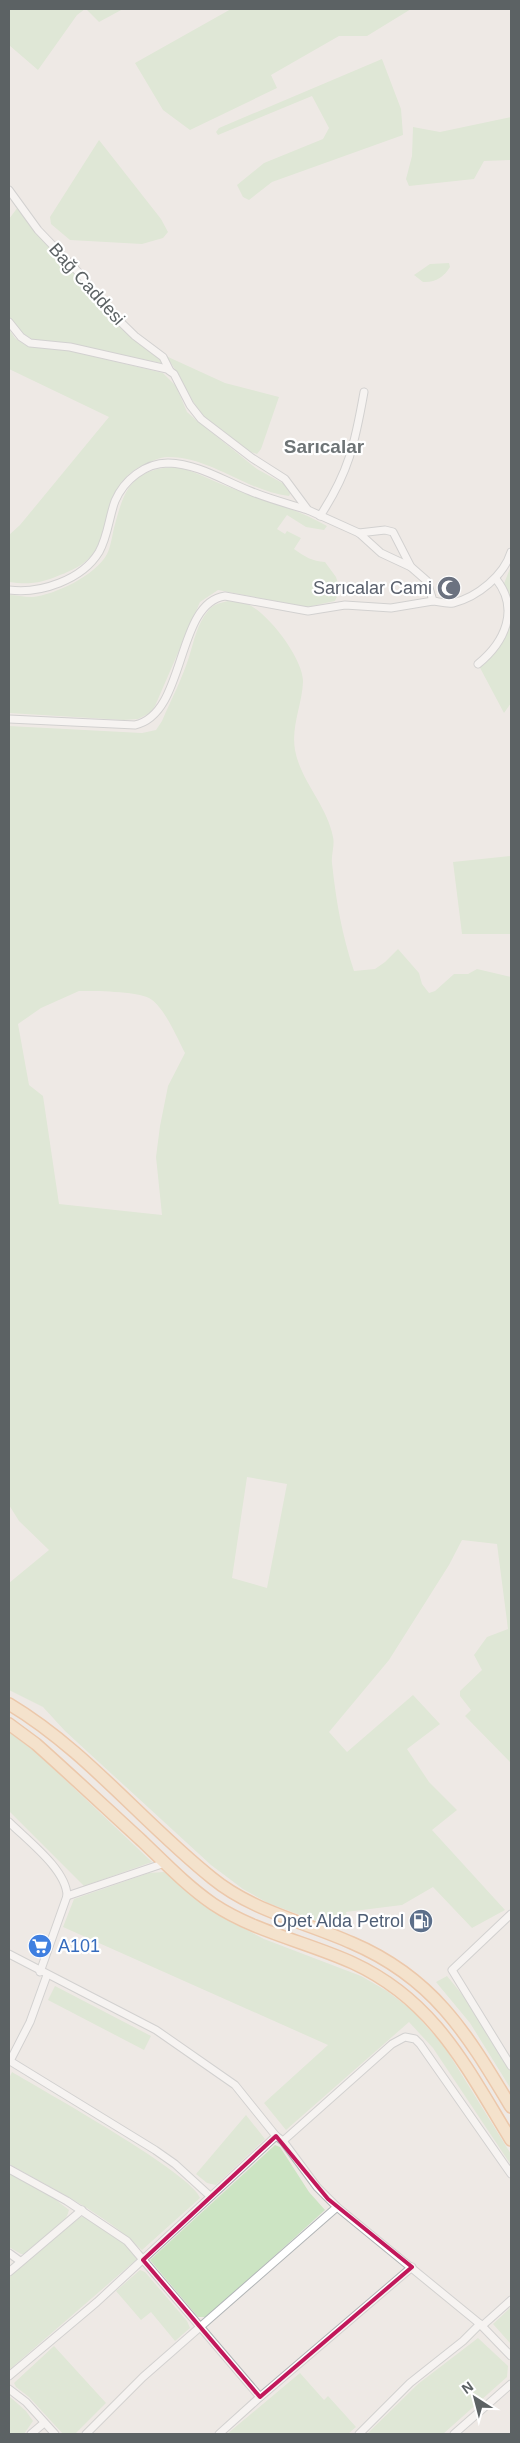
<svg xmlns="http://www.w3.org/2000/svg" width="520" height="2443" font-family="Arial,sans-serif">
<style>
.green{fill:#cce4c3;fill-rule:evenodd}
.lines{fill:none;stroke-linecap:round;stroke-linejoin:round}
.street-casing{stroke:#b0b4b6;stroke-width:9}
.primary-casing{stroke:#e89f63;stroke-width:14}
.street{stroke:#fff;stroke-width:7}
.primary{stroke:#fad9ae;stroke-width:11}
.marked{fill:none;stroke:#c2185b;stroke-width:4;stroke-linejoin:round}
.labels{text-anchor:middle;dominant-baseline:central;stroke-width:4.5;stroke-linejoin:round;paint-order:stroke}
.street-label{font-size:18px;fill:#5c6264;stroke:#fff}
.worship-label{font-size:18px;fill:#5b616d;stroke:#fff;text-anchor:end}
.service-label{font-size:18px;fill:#4e5e75;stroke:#fff;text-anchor:end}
.shop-label{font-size:18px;fill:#366cbe;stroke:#fff;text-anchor:start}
.neighbourhood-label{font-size:19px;font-weight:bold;fill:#6e7476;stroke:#fff}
</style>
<rect width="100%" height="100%" fill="#eee9e5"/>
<g class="green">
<polygon points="9,9 85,9 77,15 38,70 9,45"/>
<polygon points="86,9 123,9 99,22"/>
<polygon points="231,9 411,9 367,36 339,36 271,75 277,88 190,130 163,110 135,63"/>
<polygon points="382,59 401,109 403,135 272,182 249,200 243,197 237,185 264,163 323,139 329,128 312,96 218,135 216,132 219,128"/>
<polygon points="511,117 511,160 484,161 474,179 409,186 406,179 412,156 413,127 440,132"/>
<polygon points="99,140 161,219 168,232 163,238 142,244 70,240 51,224 50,217"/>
<polygon points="18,207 75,269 107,318 161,358 161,363 71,344 35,341 21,332 9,318 9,219"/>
<path d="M449 263 450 267C444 277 435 283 423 282L414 275 430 264Z"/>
<path d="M9 329 15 338 25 345 71 351 163 373 176 386 187 412 195 419 257 469 286 485 291 492 289 496C246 491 210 456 167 457 160 457 152 461 146 464 102 481 116 529 92 555 84 565 71 571 60 575 42 583 29 585 9 582V535L20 525 109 417 9 369Z"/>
<path d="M166 356 225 383 279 397 261 449 257 454 251 452C235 440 213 429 201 413 187 395 180 374 166 356Z"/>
<path d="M175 467C193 470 208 479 226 486 260 499 296 508 327 526L324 530 306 527 287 515 277 529 285 534 287 531 301 538 294 549C305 557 312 561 325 562L336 577 340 590 335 601 307 607 218 590 200 602 155 706 150 713 138 719 124 720 9 713V595C16 595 24 597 32 597 55 595 96 575 107 554 111 546 112 536 114 528 124 490 131 469 175 467Z"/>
<polygon points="511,566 511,703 504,713 478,664 485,658 506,625 503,586"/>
<path d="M228 601C234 602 242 602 247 604 268 612 304 660 303 682 302 705 291 726 295 750 301 782 327 805 333 837 335 845 331 855 332 863 336 901 342 935 354 971L375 969 385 962 398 949 419 973 422 984 429 993 435 991 454 974H468L477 969 511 977V1763L465 1716 471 1710 460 1696V1691L482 1670 474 1655 487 1637 508 1629 497 1544 462 1540 449 1565 389 1660 329 1732 347 1752 413 1695 440 1724 407 1749 429 1782 457 1810 432 1830 505 1910 472 1928 433 1887 402 1905 346 1912 348 1920 327 1925 268 1903 243 1889 211 1865 65 1731 43 1707 9 1690V1583L49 1550 19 1521 9 1505V726L142 733 156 730 162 721C171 700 182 679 189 657 194 641 197 624 208 611 213 604 220 603 228 601ZM79 991C95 991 135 991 149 998 164 1006 177 1038 185 1053L168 1086 160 1126 156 1157 162 1215 59 1204 43 1096 29 1085 18 1024 41 1008ZM247 1477 287 1484 267 1588 232 1578Z"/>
<polygon points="511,856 511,934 462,934 453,862"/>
<polygon points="9,1732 38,1754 152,1862 84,1886 9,1811"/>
<polygon points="164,1872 220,1916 264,1939 361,1976 387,1991 413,2011 444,2046 511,2154 511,2165 433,2048 409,2022 286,2130 264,2103 328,2045 63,1927 74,1899 149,1873"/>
<polygon points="447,1976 479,2015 511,2067 511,2089 470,2023 436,1982"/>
<polygon points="55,1986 151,2036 144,2050 48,2000"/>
<path d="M12 2072C42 2090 193 2174 200 2198L142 2250C104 2213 55 2190 9 2164V2078Z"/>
<polygon points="246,2115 265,2139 216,2185 207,2183 196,2174"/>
<polygon points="275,2145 280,2147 309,2192 325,2210 207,2317 198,2317 150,2260"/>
<path d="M9 2173 47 2193 69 2210C65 2227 40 2245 25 2254H21L9 2247Z"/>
<path d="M87 2216C105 2229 124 2240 137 2259L9 2370V2278L27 2259 81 2217Z"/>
<polygon points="140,2270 145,2272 187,2321 190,2328 175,2341 151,2312 141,2320 116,2291"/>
<polygon points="511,2307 511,2344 493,2324"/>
<polygon points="478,2338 508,2366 507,2377 443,2434 367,2434 418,2384"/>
<polygon points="54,2346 106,2403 75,2434 63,2434 29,2397 16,2387 14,2383"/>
<polygon points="300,2373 324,2400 328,2396 356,2427 348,2434 227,2434"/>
<polygon points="9,2396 26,2411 33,2421 24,2434 9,2434"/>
</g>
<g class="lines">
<g class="street-casing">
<g id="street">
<polyline points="9,190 38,230 84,278 97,299 135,336 163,357 170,371"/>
<polyline points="9,322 21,337 30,343 70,347 167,369 174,374 190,405 201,419 252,458 285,479 308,510 359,533 381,553 411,567"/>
<path d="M320 516C349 472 355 443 364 392"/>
<path d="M359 533 385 530 393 532 411 567 427 581 433 601C440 602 447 604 453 603 478 597 504 575 511 552"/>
<path d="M9 590C40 594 82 580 99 552 108 536 109 517 115 501 124 480 145 463 168 463 199 464 222 480 250 491 269 499 289 504 308 510"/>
<path d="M478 664C505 642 520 609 496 579"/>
<path d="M9 719 135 725C187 714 175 603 225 596L308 611 345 605 391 608 433 601"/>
<path d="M9 1822C27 1840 67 1870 67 1896L40 1972"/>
<polyline points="67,1896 165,1863"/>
<polyline points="511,1914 452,1970 511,2066"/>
<polyline points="9,1954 156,2030 235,2085 276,2136 283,2141 317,2187 337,2207"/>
<polyline points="47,1975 30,2022 10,2061 155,2150 175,2164 210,2196"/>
<polyline points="283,2141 392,2044 405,2037 415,2039 420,2044 511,2174"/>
<polyline points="9,2169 67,2201 127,2241 260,2397 412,2267"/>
<polyline points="9,2253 20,2261"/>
<polyline points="9,2272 82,2210"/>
<polyline points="482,2326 511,2300"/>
<polyline points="9,2376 97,2302 276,2136"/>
<polyline points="9,2389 26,2402 55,2434"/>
<polyline points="31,2434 44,2423"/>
<polyline points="86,2434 143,2377 337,2207 480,2324 511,2356"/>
<polyline points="219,2434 260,2397"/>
<polyline points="359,2434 410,2383 463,2341 480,2324"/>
<polyline points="454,2434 511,2384"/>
</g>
</g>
<g class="primary-casing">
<g id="primary">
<path d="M9 1704C86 1750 142 1822 212 1878 252 1911 305 1922 352 1943 434 1978 467 2034 511 2107"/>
<path d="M9 1724 36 1744C72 1776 107 1809 142 1841 165 1863 187 1886 213 1904 255 1932 307 1942 353 1963 435 2001 466 2067 511 2140"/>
</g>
</g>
<use href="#street" class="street"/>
<use href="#primary" class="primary"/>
</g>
<path d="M0 0H520V2443H0ZM276 2136 328 2199 412 2267 260 2397 143 2260Z" fill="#eee9e5" fill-opacity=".55" fill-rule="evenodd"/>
<path class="marked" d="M276 2136 328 2199 412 2267 260 2397 143 2260Z"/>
<defs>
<g id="mosque-disc" transform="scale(1.25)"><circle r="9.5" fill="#6b7280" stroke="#fff"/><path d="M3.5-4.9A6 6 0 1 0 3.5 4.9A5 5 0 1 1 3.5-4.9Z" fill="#fff"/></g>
<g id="fuel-disc" transform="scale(1.25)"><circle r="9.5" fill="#5c6f8a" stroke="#fff"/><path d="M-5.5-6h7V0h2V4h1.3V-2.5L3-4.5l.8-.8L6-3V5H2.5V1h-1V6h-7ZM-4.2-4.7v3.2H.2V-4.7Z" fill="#fff"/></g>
<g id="supermarket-disc" transform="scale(1.25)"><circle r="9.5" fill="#3f7fe0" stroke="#fff"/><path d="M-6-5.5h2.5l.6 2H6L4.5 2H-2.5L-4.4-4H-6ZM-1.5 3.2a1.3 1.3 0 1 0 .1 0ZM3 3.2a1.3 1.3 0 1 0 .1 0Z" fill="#fff"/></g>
</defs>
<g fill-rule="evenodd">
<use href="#mosque-disc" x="449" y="588"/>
<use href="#fuel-disc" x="421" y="1921"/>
<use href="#supermarket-disc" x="40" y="1946"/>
</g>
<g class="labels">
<g class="street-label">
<text transform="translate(87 284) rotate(48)">Bağ Caddesi</text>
</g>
<g class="worship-label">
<text x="432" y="588">Sarıcalar Cami</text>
</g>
<g class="service-label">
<text x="404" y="1921">Opet Alda Petrol</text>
</g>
<g class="shop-label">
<text x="58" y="1946">A101</text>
</g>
<g class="neighbourhood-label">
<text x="324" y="446">Sarıcalar</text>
</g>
</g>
<rect width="520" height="2443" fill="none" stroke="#5c6264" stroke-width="20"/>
<g transform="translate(475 2398) rotate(324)" stroke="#ffffff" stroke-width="4" paint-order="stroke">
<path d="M0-4L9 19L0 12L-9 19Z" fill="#5c6264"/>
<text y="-8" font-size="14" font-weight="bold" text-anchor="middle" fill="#5c6264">N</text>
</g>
</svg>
